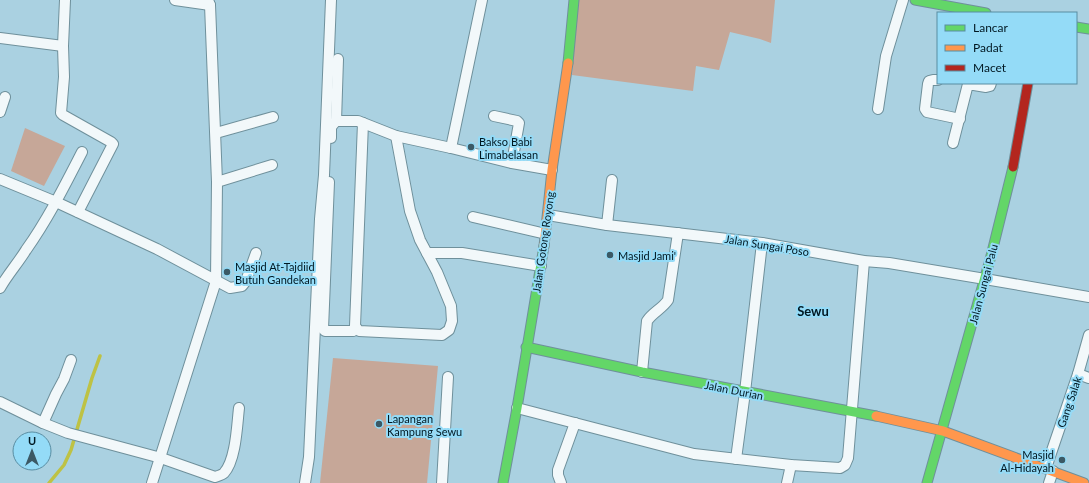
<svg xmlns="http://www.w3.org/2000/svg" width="1089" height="483" font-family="Lato,sans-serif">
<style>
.park{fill:#c6a798}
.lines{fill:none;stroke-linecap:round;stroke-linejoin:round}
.stream{stroke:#bec244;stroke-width:3.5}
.street-casing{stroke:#6f909b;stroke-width:12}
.fast-casing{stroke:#6f909b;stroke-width:11}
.slow-casing{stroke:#6f909b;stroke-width:11}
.jam-casing{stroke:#6f909b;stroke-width:11}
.street{stroke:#f2f8fa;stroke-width:10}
.fast{stroke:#63d668;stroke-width:9}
.slow{stroke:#ff974d;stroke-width:9}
.jam{stroke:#b3261e;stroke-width:9}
.poi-dot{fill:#3b5965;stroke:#94dbf7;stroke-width:1.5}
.labels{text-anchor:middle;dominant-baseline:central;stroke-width:4;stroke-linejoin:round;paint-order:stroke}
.poi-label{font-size:11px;fill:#001822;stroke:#94dbf7;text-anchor:start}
.street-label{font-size:11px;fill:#001822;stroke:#94dbf7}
.quarter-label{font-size:13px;font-weight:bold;fill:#001822;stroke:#94dbf7}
</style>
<rect width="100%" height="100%" fill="#aad1e1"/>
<g class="park">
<polygon points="578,0 775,0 771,43 760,39 730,32 719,70 696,66 693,91 572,75"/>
<polygon points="25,128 65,146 44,186 11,171"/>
<polygon points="333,358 438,366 427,483 320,483"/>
</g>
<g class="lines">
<polyline class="stream" points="49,483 64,465 71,450 92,378 100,356"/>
<g class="street-casing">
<g id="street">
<polyline points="65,0 63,46 64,77 61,113 63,115 111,142 113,144 78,212"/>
<polyline points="175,0 210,5"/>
<polyline points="0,38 63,46"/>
<polyline points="938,80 933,80 929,81 928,84 925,109 927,112 960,119"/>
<polyline points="878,109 886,56 903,0"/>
<polyline points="0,112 5,97"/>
<polyline points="494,116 517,121 519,123 512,163"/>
<polyline points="336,121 358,121 396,136 451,148 512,163 552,170"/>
<polyline points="363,123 355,326 359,331 442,335 449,330 452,321 451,306 437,272 420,240 410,211 396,136"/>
<polyline points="216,133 273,117"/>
<polyline points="331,138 331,127 336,121 338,59"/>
<polyline points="953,143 968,84 986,87 990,86 991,83"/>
<polyline points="451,148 482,0"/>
<polyline points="0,179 56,202 157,249 230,288 242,286 246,281 256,253"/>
<polyline points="217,182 272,165"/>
<polyline points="329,182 323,329 325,331 353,331 356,329"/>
<polyline points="548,215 607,225 762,243 864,261 889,263 985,279 1089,297"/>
<polyline points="473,217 546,234"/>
<polyline points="607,225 612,180"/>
<polyline points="427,253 462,253 541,266"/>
<path d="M0 288C8 274 18 263 26 250 48 219 65 185 82 152"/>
<path d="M642 372 647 321C653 312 662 309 668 300L678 233"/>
<polyline points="1078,374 1089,378"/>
<path d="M0 402 43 423 68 433 161 458 215 477C218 476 222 475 224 473 236 460 237 425 239 408"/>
<polyline points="517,408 694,454 791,465 840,468 845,465 848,458 864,261"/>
<polyline points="43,423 56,394 64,379 71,360"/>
<polyline points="736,459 745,392 762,243"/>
<polyline points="1046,468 1078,374 1089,335"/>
<polyline points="152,483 216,281 217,182 210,5 208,0"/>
<polyline points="305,483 309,457 320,219 324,175 331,0"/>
<polyline points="442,483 448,377"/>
<polyline points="561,483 558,475 558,470 575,423"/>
<polyline points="787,483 791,465"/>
<polyline points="1049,483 1053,471"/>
</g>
</g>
<g class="fast-casing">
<g id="fast">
<polyline points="915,0 986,13"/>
<polyline points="1076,27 1089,29"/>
<polyline points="568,63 574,0"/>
<polyline points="526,347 642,372 876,416"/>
<polyline points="503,483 517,408 544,246"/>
<polyline points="927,483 991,256 1013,167"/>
</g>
</g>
<g class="slow-casing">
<g id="slow">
<polyline points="544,246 552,170 568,63"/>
<polyline points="876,416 943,431 1084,483"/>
</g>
</g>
<g class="jam-casing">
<polyline id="jam" points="1013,167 1028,83"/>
</g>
<use href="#street" class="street"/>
<use href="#fast" class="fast"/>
<use href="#slow" class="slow"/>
<use href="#jam" class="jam"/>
</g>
<g class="poi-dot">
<circle cx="471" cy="147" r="4"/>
<circle cx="610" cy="255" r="4"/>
<circle cx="227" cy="272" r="4"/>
<circle cx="379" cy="424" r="4"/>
<circle cx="1062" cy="460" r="4"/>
</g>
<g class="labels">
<g class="poi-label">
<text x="479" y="141">Bakso Babi<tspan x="479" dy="13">Limabelasan</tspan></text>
<text x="618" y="255">Masjid Jami'</text>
<text x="235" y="266">Masjid At-Tajdiid<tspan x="235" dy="13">Butuh Gandekan</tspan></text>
<text x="387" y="418">Lapangan<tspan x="387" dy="13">Kampung Sewu</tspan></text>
<text x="1054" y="454" text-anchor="end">Masjid<tspan x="1054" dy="13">Al-Hidayah</tspan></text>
</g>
<g class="street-label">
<text transform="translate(543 242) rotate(-82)">Jalan Gotong Royong</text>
<text transform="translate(767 245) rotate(9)">Jalan Sungai Poso</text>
<text transform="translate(983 284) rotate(-75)">Jalan Sungai Palu</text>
<text transform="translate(734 390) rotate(11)">Jalan Durian</text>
<text transform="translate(1069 402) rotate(-71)">Gang Salak</text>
</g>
<g class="quarter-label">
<text x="813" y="311">Sewu</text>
</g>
</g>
<rect x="937" y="12" width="140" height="72" fill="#94dbf7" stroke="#598da2"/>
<rect x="945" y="25" width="20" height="6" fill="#63d668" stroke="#598da2"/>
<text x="973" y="32" font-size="12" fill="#001822">Lancar</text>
<rect x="945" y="45" width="20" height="6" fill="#ff974d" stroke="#598da2"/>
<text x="973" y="52" font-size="12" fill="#001822">Padat</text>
<rect x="945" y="65" width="20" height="6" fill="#b3261e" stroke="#598da2"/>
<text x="973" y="72" font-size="12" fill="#001822">Macet</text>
<g transform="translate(32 451)"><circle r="19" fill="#94dbf7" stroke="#598da2"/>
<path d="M0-3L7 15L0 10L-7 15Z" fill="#3b5965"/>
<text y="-6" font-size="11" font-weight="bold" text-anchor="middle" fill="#001822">U</text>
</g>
</svg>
